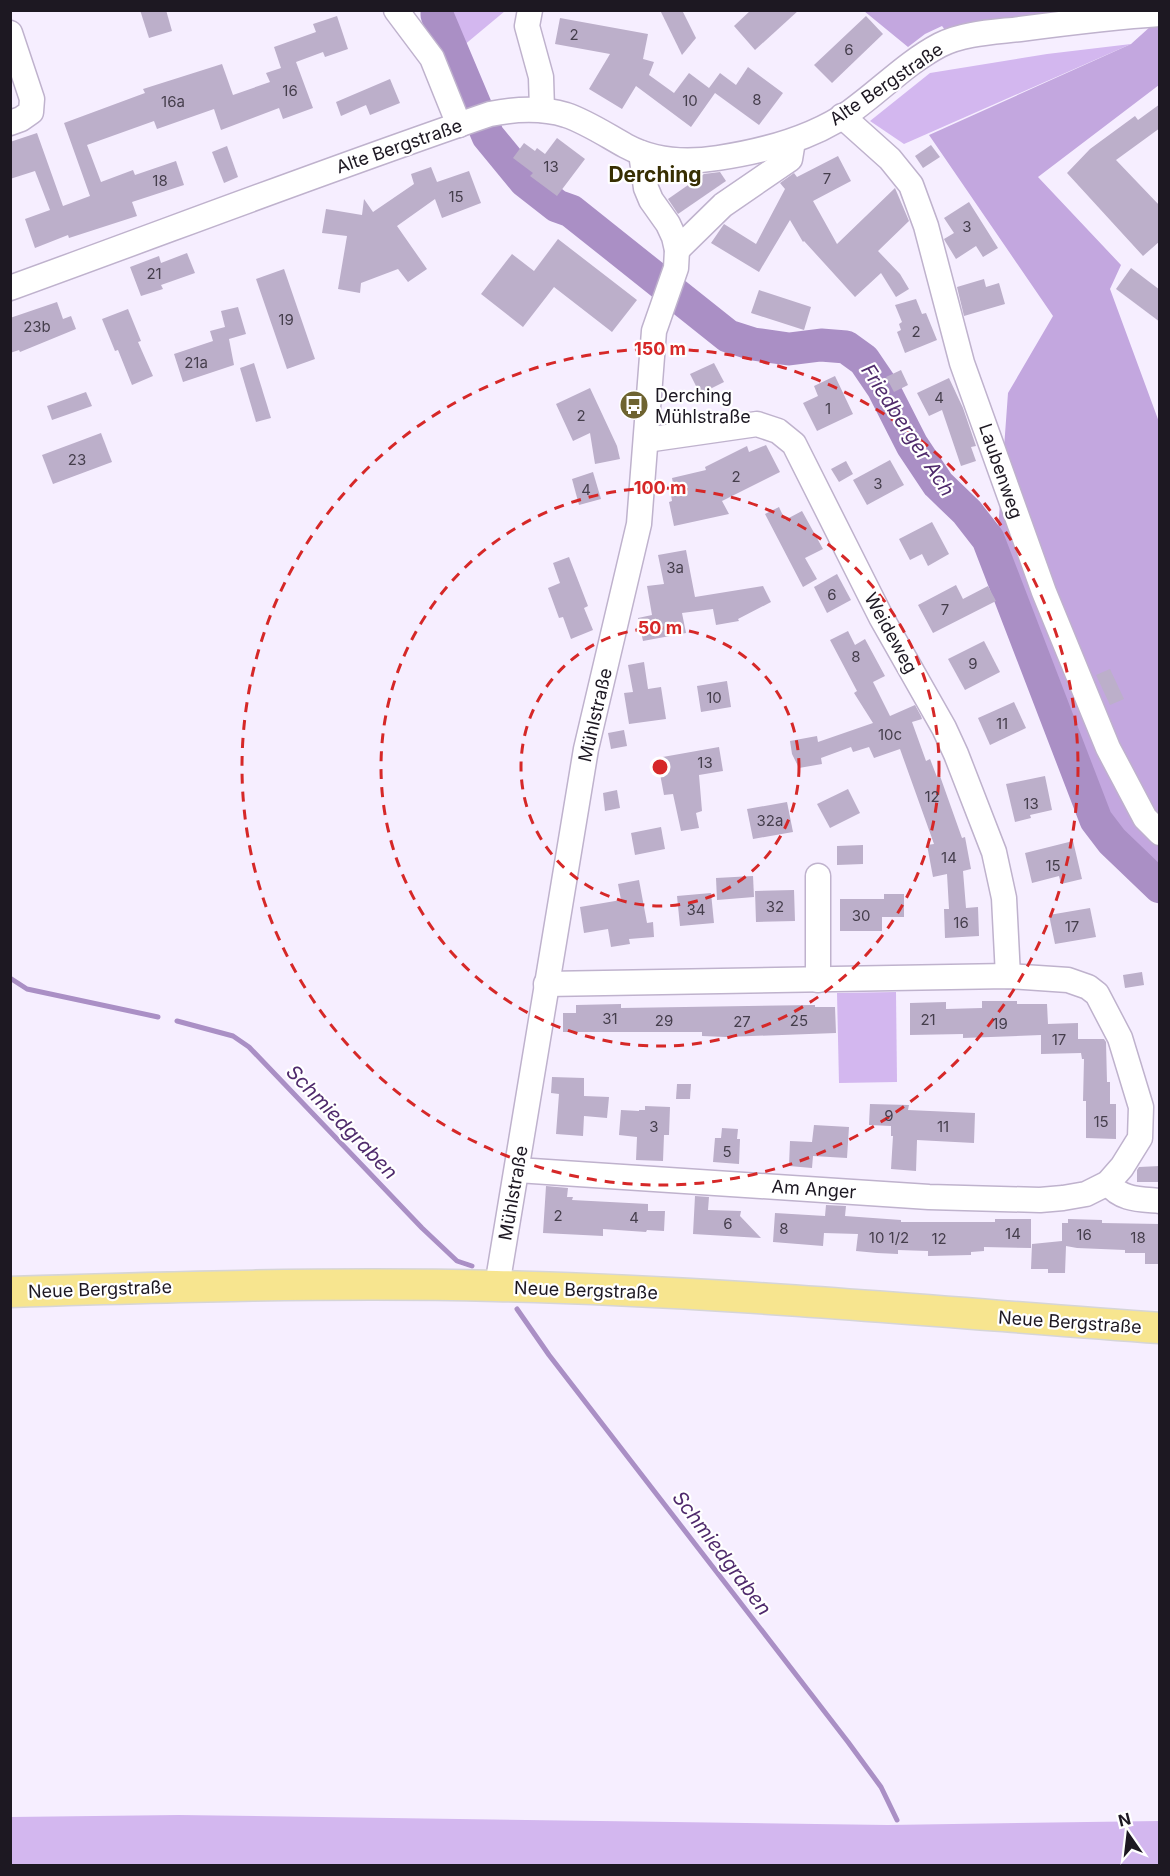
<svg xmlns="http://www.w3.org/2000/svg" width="1170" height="1876" font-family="Inter,sans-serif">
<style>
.green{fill:#d3b7ef}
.forest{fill:#c3a7df}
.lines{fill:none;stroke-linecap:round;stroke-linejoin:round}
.stream{stroke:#aa8fc5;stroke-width:5}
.river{stroke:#aa8fc5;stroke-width:33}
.building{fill:#bcafca}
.minor-casing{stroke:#bfb2cd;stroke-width:27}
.major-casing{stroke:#d6d5d7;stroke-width:33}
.minor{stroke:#fff;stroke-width:24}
.major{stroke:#f7e58f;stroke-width:30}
.ring{fill:none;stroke:#d62828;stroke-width:3;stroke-dasharray:10 8}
.labels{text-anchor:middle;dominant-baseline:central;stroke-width:4.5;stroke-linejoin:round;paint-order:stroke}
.number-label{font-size:15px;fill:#453e4c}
.street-label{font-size:18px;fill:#1d1822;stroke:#fff}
.poi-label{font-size:18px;fill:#1d1822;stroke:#fff;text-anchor:start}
.water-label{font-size:20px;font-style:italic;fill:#4f2a6c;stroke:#fff}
.quarter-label{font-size:21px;font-weight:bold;fill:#372e02;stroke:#fff}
.centre{fill:#d62828;stroke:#fff;stroke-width:3}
.ring-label{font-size:18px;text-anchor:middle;font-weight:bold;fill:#d62828;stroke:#fff;stroke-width:4.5;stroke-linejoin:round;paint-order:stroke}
</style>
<rect width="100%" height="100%" fill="#f6eeff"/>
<g class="green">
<polygon points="429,11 505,11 445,61"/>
<polygon points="1131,44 904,144 870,121 930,73 1047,54"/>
<polygon points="896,992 897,1082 839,1083 837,993"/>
<polygon points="179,1815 888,1825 1159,1821 1159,1865 11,1865 11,1817"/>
</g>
<g class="forest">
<polygon points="864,11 1064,11 967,23 945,30 942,26 925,34 908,47"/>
<polygon points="1151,26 1159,27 1159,85 1038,177 1121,265 1110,289 1159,422 1159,876 1103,814 1081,767 996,558 1008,393 1053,316 929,135 1131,44"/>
</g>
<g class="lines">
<g class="stream">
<polyline points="10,978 27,989 158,1017"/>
<polyline points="177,1021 233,1036 249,1047 422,1228 457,1261 472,1266"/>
<polyline points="517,1309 549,1355 848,1742 881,1787 897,1820"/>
</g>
<polyline class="river" points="437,10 437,15 488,136 525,181 557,206 571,211 728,336 753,344 789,349 821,345 846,347 864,360 883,388 912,445 938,484 967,512 988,539 1096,820 1112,841 1160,887"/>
</g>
<g class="building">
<polygon points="140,10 166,10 172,31 149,38"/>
<polygon points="660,10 682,10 696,38 682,55"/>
<polygon points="751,10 799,10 755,50 734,26"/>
<polygon points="337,16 348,49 325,57 323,52 296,62 313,108 283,119 279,108 221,130 214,109 157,129 154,121 87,145 101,182 133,170 135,175 176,161 184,185 132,202 137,216 69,238 68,235 35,248 25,219 50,210 35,171 10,179 10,142 37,133 63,206 90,196 64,123 145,93 143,89 222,64 233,95 270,82 266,73 281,68 274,47 316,32 313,24"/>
<polygon points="866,16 883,34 832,83 814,65"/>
<polygon points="560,18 648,34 643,59 654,62 649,75 674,93 689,73 709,88 720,73 736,85 748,67 783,93 759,125 715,93 691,127 636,86 622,109 589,89 610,54 555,44"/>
<polygon points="390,79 400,103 370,115 366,105 341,116 336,102"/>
<polygon points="1160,104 1160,128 1116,160 1160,206 1160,241 1143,256 1067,173 1090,149 1135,116 1138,120"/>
<polygon points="557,138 585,159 557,196 530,176 533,173 513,158 524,143 535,151 537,148 545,154"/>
<polygon points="931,145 940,157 923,168 915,156"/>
<polygon points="227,146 238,177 224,183 212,152"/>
<polygon points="838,156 851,181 813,201 837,244 895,188 909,221 878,251 900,274 909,289 896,297 881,273 855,297 804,241 803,242 790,220 759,272 711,243 724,224 756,244 785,189 780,183 794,173 797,177"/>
<polygon points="431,167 437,182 469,171 481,203 442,218 435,199 397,226 427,269 408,282 398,269 361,283 360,293 338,289 347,236 322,233 326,209 362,215 364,199 373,212 414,184 411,174"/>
<polygon points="720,172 726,181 678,214 668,199 704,174"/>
<polygon points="969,202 998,248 983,257 976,246 956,259 945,241 944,239 954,233 944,218"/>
<polygon points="558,239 637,300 612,332 554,287 523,327 481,294 512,254 534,271"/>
<polygon points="187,253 195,273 161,285 163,289 141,296 130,267 159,256 161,263"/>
<polygon points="1131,268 1160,290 1160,322 1116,289"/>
<polygon points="284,269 315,359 287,369 256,279"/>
<polygon points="984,279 986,287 999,283 1005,304 964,316 957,287"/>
<polygon points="759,290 811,307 804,330 751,313"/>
<polygon points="916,299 922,314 926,313 937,340 905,353 897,332 901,330 899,324 902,322 895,305"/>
<polygon points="57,302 63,319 71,316 76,329 20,352 19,350 10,353 10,318"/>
<polygon points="238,307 246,334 229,339 234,365 183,382 174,354 213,341 210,331 225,327 221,311"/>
<polygon points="128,309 141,341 138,342 153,376 132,385 118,350 115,351 102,319"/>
<polygon points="254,363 271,418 256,422 240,368"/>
<polygon points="714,363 724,382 700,394 690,374"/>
<polygon points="901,370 908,385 894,392 886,377"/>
<polygon points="835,376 853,414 817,431 803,403 818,396 814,386"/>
<polygon points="949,378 963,408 976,446 971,447 976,461 961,466 942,410 929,416 917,393"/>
<polygon points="590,388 617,446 620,459 595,464 590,433 573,441 556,404"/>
<polygon points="86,392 92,406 52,420 47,406"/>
<polygon points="101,433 112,462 53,484 42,455"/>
<polygon points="766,445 780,472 722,501 729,514 674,526 669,502 672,501 671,495 675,494 672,478 706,470 705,467 747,446 749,452"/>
<polygon points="890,460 904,485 867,505 853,480"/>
<polygon points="846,461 853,474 839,482 831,469"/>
<polygon points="593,472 601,499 579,505 572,479"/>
<polygon points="779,507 785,520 802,511 823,549 805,558 817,579 803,587 765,514"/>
<polygon points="932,522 949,554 928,566 922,554 910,560 899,539"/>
<polygon points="686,550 695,597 763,586 771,602 738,619 739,621 716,625 713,609 682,613 686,633 643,641 638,618 652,615 647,586 664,584 658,555"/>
<polygon points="569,557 588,606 584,608 593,630 571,639 563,617 559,618 548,588 560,583 553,563"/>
<polygon points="837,574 851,600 827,613 814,587"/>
<polygon points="956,585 963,599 988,586 996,601 933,633 918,605"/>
<polygon points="848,631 855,645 865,639 885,676 873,682 890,716 915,705 921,716 922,719 912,722 926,761 930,759 937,777 940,776 962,838 965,837 971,869 963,871 966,908 978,907 979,936 945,938 944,909 949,909 947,874 933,877 927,845 934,844 900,749 874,758 869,747 853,752 851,747 821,758 822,764 799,768 792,754 790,741 817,736 818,742 873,723 854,693 857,691 830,640"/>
<polygon points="984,641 1000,672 965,690 948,659"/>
<polygon points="644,662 648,689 661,687 666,719 629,724 624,693 633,692 628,665"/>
<polygon points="1110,669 1124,699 1110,705 1096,675"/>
<polygon points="727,681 731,707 701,712 697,686"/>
<polygon points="1014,702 1026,728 990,745 978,718"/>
<polygon points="624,730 627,746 611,749 608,733"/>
<polygon points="719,747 723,771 699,775 702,811 696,813 699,828 681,831 673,794 664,795 657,758"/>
<polygon points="1045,776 1052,810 1030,815 1031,818 1015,822 1006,784"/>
<polygon points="848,789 860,813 830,828 817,804"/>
<polygon points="617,790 620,808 605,811 603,793"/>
<polygon points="787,802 793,832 753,839 747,809"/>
<polygon points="661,827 665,849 635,855 631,833"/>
<polygon points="1073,841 1082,879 1061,884 1059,876 1032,883 1025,853"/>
<polygon points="863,845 863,864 837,865 837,846"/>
<polygon points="753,876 754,897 717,900 716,878"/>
<polygon points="639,880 647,923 653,922 654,937 629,939 630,944 611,947 608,929 584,933 580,907 621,900 618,884"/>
<polygon points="794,890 795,921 756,922 755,891"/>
<polygon points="711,893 714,923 680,926 677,896"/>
<polygon points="884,894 904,894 904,917 882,917 882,931 840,931 840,899 884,899"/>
<polygon points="1090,908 1096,937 1055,944 1049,915"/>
<polygon points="1142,972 1144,985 1125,988 1123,975"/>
<polygon points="982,1001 1017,1001 1017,1004 1047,1004 1048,1024 1078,1023 1078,1039 1104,1039 1106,1042 1107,1082 1110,1082 1110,1104 1116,1104 1116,1139 1086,1138 1086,1101 1083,1101 1084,1059 1082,1059 1081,1053 1041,1054 1041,1035 963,1038 963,1034 910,1035 910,1003 946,1002 946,1009 982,1008"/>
<polygon points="621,1004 621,1008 815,1005 815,1007 835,1007 836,1033 726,1037 702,1036 702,1032 563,1032 563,1013 576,1013 576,1005"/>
<polygon points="552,1077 584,1078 584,1096 609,1097 607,1118 584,1116 583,1136 556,1134 559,1094 551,1093"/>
<polygon points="677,1084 691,1084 690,1099 676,1099"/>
<polygon points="870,1104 909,1105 908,1110 975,1113 974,1143 917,1140 916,1171 891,1169 893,1136 891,1136 891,1126 869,1125"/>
<polygon points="645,1106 670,1107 669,1135 664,1135 663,1161 636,1160 637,1137 619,1135 621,1110 639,1111 639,1110 645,1110"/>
<polygon points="814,1125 849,1127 847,1158 813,1156 812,1168 789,1166 790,1141 812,1142"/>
<polygon points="722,1128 738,1129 737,1139 740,1139 739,1164 713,1162 715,1138 721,1138"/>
<polygon points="1160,1166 1160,1182 1137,1182 1137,1170 1139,1167"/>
<polygon points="546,1186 568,1188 567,1197 573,1197 572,1200 648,1204 648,1211 665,1211 664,1231 647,1230 646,1232 603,1229 603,1236 543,1233"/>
<polygon points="695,1196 709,1197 708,1210 741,1211 740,1216 761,1238 693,1234"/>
<polygon points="826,1205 846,1206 845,1216 901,1220 901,1222 995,1222 995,1219 1031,1219 1031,1248 984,1247 984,1251 971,1252 971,1255 928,1256 928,1251 898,1250 898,1254 877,1253 856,1251 858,1234 824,1233 823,1246 773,1242 775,1213 825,1216"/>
<polygon points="1068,1219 1102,1220 1102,1223 1160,1224 1160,1264 1145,1264 1145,1253 1125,1253 1125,1250 1077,1248 1066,1246 1065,1273 1048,1273 1048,1269 1031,1269 1032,1244 1062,1241 1062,1223 1068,1223"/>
</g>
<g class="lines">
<g class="minor-casing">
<g id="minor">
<polyline points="396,10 432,58 459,125"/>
<polyline points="530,10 527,26 541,77 542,110"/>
<polyline points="10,33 32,99 31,112 21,119 10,123"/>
<polyline points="842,116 890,159 911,185 926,226 962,363 1044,592 1108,748 1145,818 1160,833"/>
<polyline points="677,250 723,205 790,159 793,141"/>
<path d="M10 288C170 230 329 169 490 114 515 109 540 107 566 115 587 122 606 135 626 146 654 161 687 163 718 158 764 151 811 139 850 112 881 90 906 63 940 45 963 33 995 32 1020 29 1066 23 1113 17 1160 14"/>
<polyline points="646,440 757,424 778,431 794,444 881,617 944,728 956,754 994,852 1004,898 1008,976"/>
<polyline points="818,876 818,980"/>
<polyline points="517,1170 929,1197 1040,1200 1063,1198 1086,1194 1108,1183 1122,1167 1140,1138 1141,1107 1120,1038 1097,994 1088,987 1068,980 1008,976 546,984"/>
<path d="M1108 1183C1121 1200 1139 1199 1160 1201"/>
<polyline points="497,1286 586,749 639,524 654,331 676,268 677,250 674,237 668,224 651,200 646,188 641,153"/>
</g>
</g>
<g class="major-casing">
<path id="major" d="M10 1292C172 1287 334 1282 496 1286 717 1291 939 1312 1160 1328"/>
</g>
<use href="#minor" class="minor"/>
<use href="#major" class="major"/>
</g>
<g class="ring">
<circle cx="660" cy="767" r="139"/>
<circle cx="660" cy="767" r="279"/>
<circle cx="660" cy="767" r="418"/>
</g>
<defs>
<g id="bus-disc" transform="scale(1.5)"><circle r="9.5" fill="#6e6330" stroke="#fff"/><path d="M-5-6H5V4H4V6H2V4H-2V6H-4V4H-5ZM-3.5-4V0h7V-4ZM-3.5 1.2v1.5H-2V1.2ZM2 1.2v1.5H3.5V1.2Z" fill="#fff"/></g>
</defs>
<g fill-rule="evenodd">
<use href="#bus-disc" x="634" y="405"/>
</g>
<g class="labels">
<g class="number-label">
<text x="574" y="34">2</text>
<text x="849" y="49">6</text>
<text x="290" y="90">16</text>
<text x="757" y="99">8</text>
<text x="690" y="100">10</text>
<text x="173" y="101">16a</text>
<text x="551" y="166">13</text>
<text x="827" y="178">7</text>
<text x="160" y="180">18</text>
<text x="456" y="196">15</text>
<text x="967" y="226">3</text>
<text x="154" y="273">21</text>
<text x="286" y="319">19</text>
<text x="37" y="326">23b</text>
<text x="916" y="331">2</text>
<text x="196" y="362">21a</text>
<text x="939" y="397">4</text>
<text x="828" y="408">1</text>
<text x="581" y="415">2</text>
<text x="77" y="459">23</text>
<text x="736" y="476">2</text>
<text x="878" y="483">3</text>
<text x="586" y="489">4</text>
<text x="675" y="567">3a</text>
<text x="832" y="594">6</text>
<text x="945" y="609">7</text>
<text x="856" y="656">8</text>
<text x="973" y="663">9</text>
<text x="714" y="697">10</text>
<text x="1002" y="723">11</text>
<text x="890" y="734">10c</text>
<text x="705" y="762">13</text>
<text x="932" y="796">12</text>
<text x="1031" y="803">13</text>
<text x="770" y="820">32a</text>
<text x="949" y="857">14</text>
<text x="1053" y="865">15</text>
<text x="775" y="906">32</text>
<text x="696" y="909">34</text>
<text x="861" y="915">30</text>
<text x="961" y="922">16</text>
<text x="1072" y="926">17</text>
<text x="610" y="1018">31</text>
<text x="928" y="1019">21</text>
<text x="664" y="1020">29</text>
<text x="799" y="1020">25</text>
<text x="742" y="1021">27</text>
<text x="1000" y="1023">19</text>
<text x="1059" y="1039">17</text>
<text x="889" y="1115">9</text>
<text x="1101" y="1121">15</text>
<text x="654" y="1126">3</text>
<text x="943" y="1126">11</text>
<text x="727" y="1151">5</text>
<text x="558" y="1215">2</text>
<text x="634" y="1217">4</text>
<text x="728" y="1223">6</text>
<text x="784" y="1228">8</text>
<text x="1013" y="1233">14</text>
<text x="1084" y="1234">16</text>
<text x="889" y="1237">10 1/2</text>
<text x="1138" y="1237">18</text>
<text x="939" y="1238">12</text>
</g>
<g class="street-label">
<text transform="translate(886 84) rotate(-34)">Alte Bergstraße</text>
<text transform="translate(399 146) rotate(-19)">Alte Bergstraße</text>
<text transform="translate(1001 471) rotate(71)">Laubenweg</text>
<text transform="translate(891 633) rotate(61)">Weideweg</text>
<text transform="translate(595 715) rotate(-77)">Mühlstraße</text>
<text transform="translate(814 1189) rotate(4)">Am Anger</text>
<text transform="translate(513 1193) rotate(-80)">Mühlstraße</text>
<text transform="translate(100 1289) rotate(-2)">Neue Bergstraße</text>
<text transform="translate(586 1290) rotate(2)">Neue Bergstraße</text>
<text transform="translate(1070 1322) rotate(4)">Neue Bergstraße</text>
</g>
<g class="poi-label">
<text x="655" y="395">Derching<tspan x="655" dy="21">Mühlstraße</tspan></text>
</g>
<g class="water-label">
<text transform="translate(908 430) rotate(57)">Friedberger Ach</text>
<text transform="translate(342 1122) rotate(46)">Schmiedgraben</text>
<text transform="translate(722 1553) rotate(53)">Schmiedgraben</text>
</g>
<g class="quarter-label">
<text x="655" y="174">Derching</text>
</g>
</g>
<circle cx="660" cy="767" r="9" class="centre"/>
<g class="ring-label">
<text x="660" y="355">150 m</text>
<text x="660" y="494">100 m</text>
<text x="660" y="634">50 m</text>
</g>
<rect width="1170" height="1876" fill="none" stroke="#1d1822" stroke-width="24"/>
<g transform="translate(1128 1834) rotate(346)" stroke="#ffffff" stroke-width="4.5" paint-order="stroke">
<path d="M0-4.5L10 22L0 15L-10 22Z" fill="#1d1822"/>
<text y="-9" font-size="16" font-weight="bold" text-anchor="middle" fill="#1d1822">N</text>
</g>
</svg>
